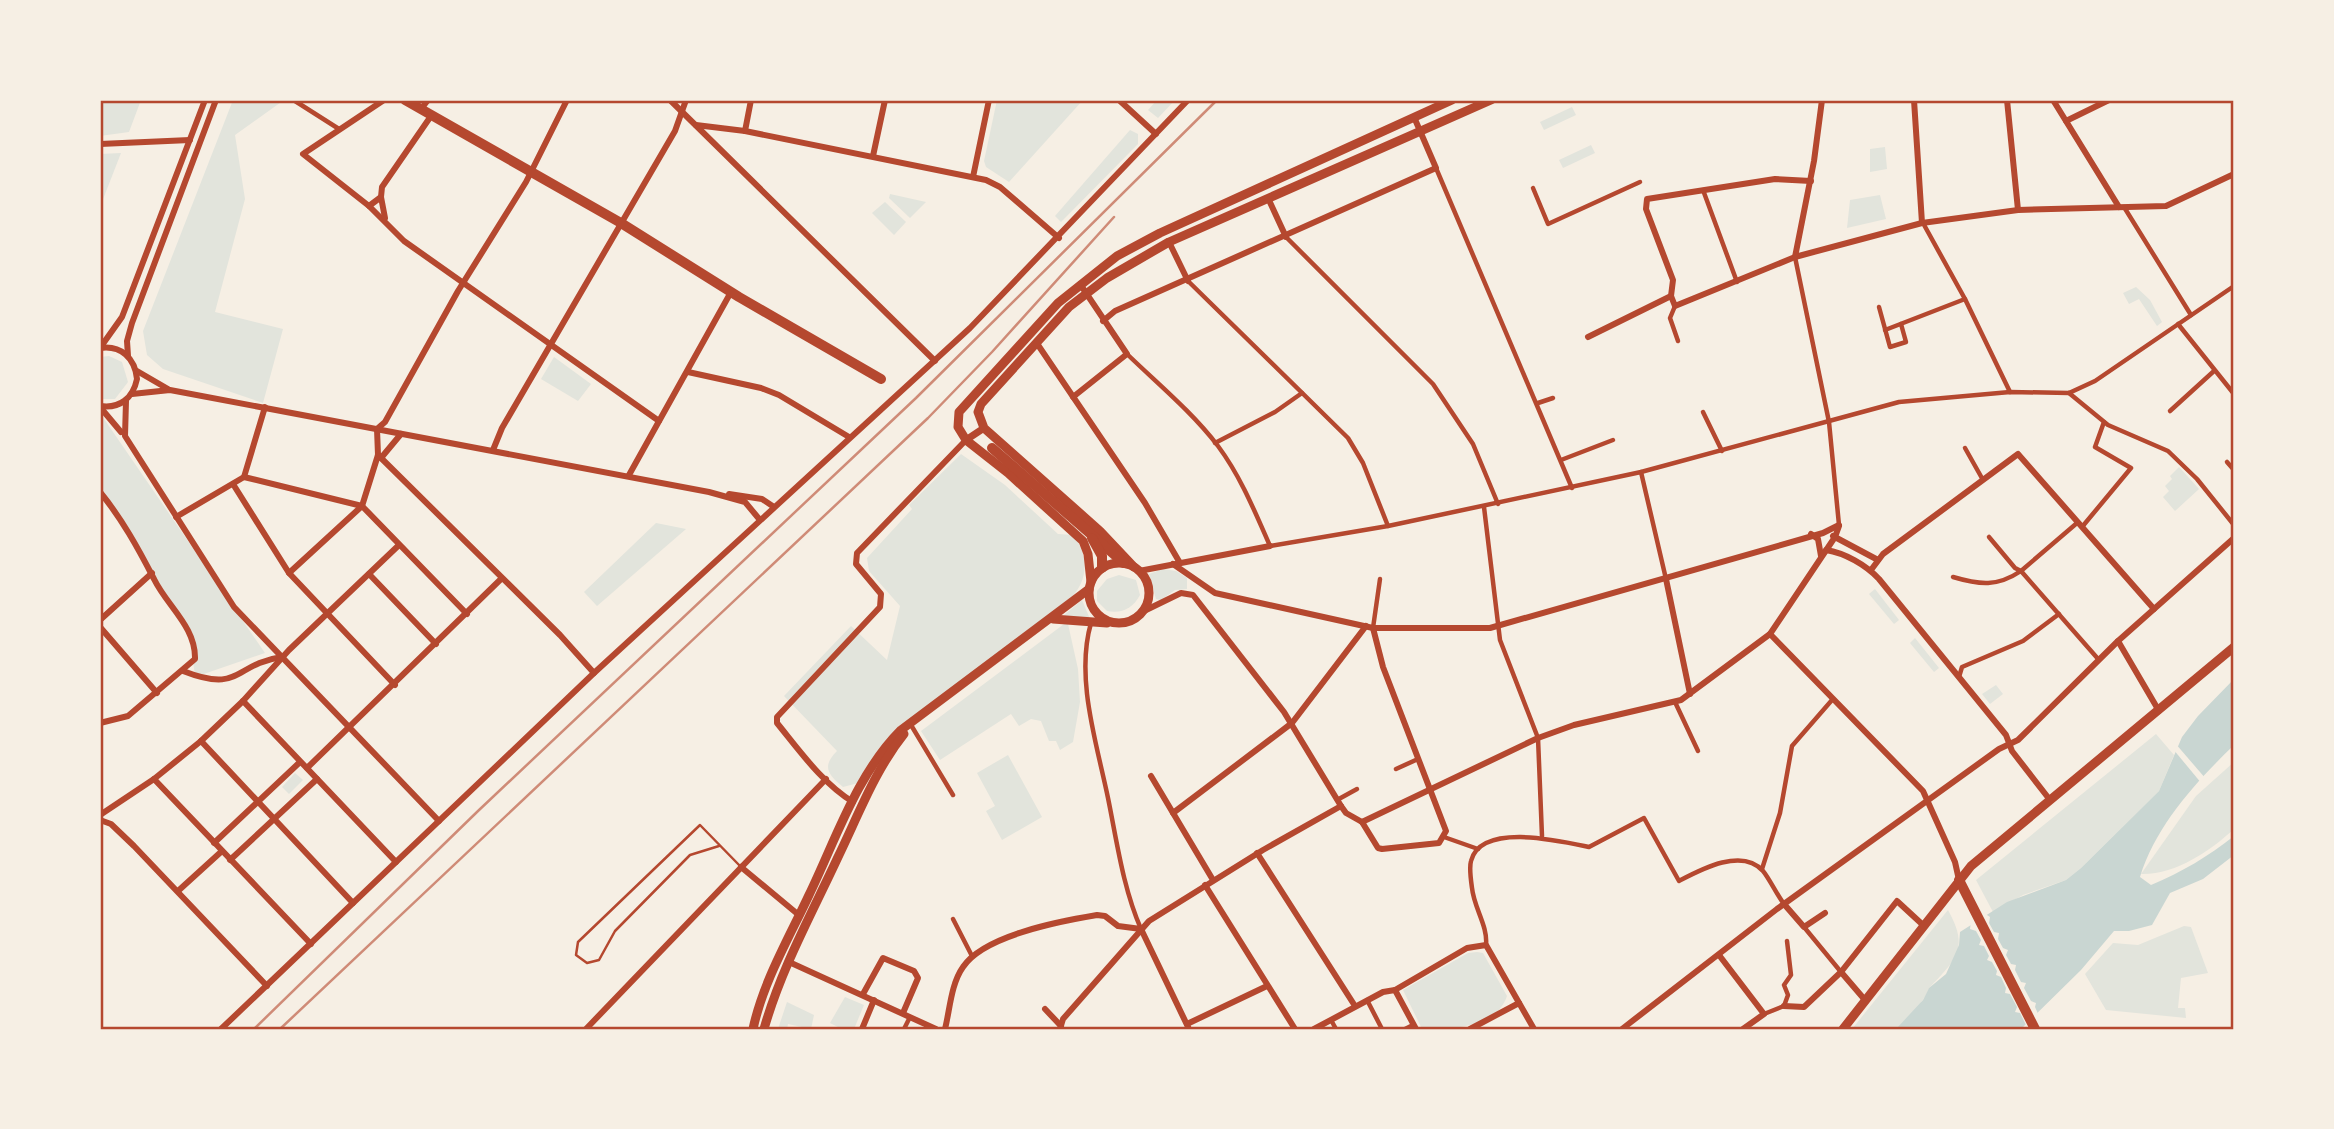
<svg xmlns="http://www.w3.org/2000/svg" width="2334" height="1129" font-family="Figtree,sans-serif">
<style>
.green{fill:#e2e4dc}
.water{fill:#c9d6d2}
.pier{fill:#f6efe4}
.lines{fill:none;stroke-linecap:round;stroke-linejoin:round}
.service{stroke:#b5482f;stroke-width:2.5}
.pedestrian{stroke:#b5482f;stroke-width:4.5}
.minor{stroke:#b5482f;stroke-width:6}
.tertiary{stroke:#b5482f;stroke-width:7}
.secondary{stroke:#b5482f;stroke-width:9}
.trunk{stroke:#b5482f;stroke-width:10}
.rail{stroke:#cf8b77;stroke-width:2.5}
.neatline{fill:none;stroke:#b5482f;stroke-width:2.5}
</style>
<rect width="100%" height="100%" fill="#f6efe4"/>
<g class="green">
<polygon points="100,100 141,100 129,132 100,136"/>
<polygon points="233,100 284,100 235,135 245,199 215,312 283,329 263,403 163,369 147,355 143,331"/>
<polygon points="997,100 1083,100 1009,182 986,167 984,161"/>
<polygon points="1157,100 1175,100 1158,118 1148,110"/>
<polygon points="1572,107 1576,115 1544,130 1540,122"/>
<polygon points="1130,130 1138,134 1138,144 1061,222 1055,216"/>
<polygon points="1591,145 1595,153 1563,168 1559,160"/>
<polygon points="1885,147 1887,169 1870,172 1870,149"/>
<polygon points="121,153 100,207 100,154"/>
<polygon points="890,194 926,202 910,218 889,198"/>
<polygon points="1880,195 1886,219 1847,228 1850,200"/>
<polygon points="885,202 906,222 894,235 872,213"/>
<polygon points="2136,287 2150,300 2162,322 2157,326 2139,299 2129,304 2123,293"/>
<polygon points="109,356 122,362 128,382 115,399 100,399 100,357"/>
<polygon points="554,357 591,384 578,401 541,379"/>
<polygon points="102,416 265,653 195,677 190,635 100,486"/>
<path d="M961 454 1005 485 1058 534 1073 535C1089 555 1089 580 1070 599L881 748 858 783 843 787C827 774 822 766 837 751L784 696 851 626 887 660 900 606 869 571 867 558 912 509 909 505Z"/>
<polygon points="2179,467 2199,489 2175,511 2163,497 2169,491 2165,486 2172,479 2170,476"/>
<polygon points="656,523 686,529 597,606 584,592"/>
<polygon points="1163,569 1176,571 1187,578 1187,589 1175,590 1161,600 1156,599 1149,574"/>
<path d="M1119 575 1136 580 1140 595C1133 608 1122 614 1107 611L1097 601V591L1107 579Z"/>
<polygon points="1875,589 1899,620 1894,624 1869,594"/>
<polygon points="1082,600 1090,619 1063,616"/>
<polygon points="1064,624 1068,624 1078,669 1080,702 1073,742 1060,750 1056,741 1049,741 1041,721 1031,719 1019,726 1011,714 940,760 921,731"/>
<polygon points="1915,638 1939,668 1934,672 1910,643"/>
<polygon points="1996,685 2003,694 1990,704 1982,694"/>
<polygon points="2156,734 2174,755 2159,791 2081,868 2066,880 2023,895 1993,912 1976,880"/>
<polygon points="1008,755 1042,817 1002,840 986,811 995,806 977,773"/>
<path d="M2234 762V829C2210 851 2175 875 2141 874L2196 796Z"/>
<polygon points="295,773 303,780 289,794 282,787"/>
<path d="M1948 910C1969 948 1957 958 1931 986 1927 990 1926 996 1922 1001 1915 1011 1905 1020 1896 1029H1852Z"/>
<polygon points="2184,926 2191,927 2208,973 2181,978 2178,1008 2185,1008 2186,1018 2106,1010 2085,974 2113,943 2138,945"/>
<path d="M1477 952 1483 953 1507 996C1496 1029 1450 1029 1422 1029L1403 990 1468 953Z"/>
<polygon points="845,997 864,1005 854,1029 842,1029 830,1023"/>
<polygon points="787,1002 814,1015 811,1029 788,1024 787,1029 778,1029"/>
</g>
<path class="water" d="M2234 679V745C2196 782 2156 825 2140 877L2151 885C2182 872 2209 856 2234 836V855L2203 879 2170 893 2152 925 2129 931H2114L2081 970 2021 1029H1896L1923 1000 1929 988 1946 974 1959 945 1960 932 2007 902 2066 880 2081 868 2159 791 2182 737 2198 716Z"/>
<g class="pier">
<polygon points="2175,743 2206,779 2202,784 2173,749"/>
<polygon points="1984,913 1990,917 1989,923 1994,932 1999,933 1998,939 2003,948 2008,950 2006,955 2011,964 2016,965 2015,970 2021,982 2026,983 2024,988 2031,1001 2036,1003 2035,1007 2039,1016 2032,1023 2026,1025 2020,1013 2015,1012 2017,1007 2010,994 2005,993 2006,988 2001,977 1996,975 1997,971 1992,962 1987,960 1989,956 1984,946 1979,945 1981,940 1976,931 1970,929 1971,921"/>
</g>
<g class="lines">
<polyline class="service" points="719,846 690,855 615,931 599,960 587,963 576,955 578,942 700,825 741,867"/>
<g class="pedestrian">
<polyline points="295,101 339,129"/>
<polyline points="1436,168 1572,488"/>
<polyline points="1533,188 1548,224 1640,182"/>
<polyline points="1703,190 1737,282"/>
<polyline points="2124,207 2191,315"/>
<polyline points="1923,223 1965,299 2010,392"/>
<polyline points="1286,237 1433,384 1473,444 1498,504"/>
<polyline points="1795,257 1829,422 1839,525"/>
<polyline points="1188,281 1348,438 1363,463 1388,526"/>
<polyline points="1675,306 1670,318 1678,341"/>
<polyline points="1879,307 1890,347 1906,342 1901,324"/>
<polyline points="2178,324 2234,394"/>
<polyline points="1885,330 1965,299"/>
<path d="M1127 354C1158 384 1192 412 1218 446 1241 477 1255 512 1270 546L1388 526 1641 472 1899 402 2010 392 2069 393 2095 381 2234 286"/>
<polyline points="2069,393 2108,425 2168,451 2197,479 2234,525"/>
<polyline points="1538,403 1553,398"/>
<polyline points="2170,411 2214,371"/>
<polyline points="1703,412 1722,451"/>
<polyline points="1215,443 1275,412 1302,393"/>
<polyline points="1965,448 1983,480"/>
<polyline points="1561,460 1613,440"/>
<polyline points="2227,462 2234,470"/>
<polyline points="1641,472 1666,579"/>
<polyline points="1484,507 1500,640 1538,738 1542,836"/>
<polyline points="2077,523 2021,571 2099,660"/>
<polyline points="2082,527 2131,468 2095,447 2104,422"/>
<path d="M1953 577C1980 585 1997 587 2021 571L2015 568 1989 537"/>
<path d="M1091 623C1075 678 1097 744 1108 798 1117 842 1123 888 1141 929"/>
<polyline points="1373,628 1380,579"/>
<polyline points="1959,677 1962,667 2023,641 2059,614"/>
<polyline points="1675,702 1698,751"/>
<polyline points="911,725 953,795"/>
<polyline points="1396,769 1418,759"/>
<polyline points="1337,800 1357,789"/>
<polyline points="1444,837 1478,849"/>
<polyline points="1762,869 1780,813 1792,746 1832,700"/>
<polyline points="953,919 972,956"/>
<polyline points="1804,927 1841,972"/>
<path d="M1486 945C1488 926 1474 908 1472 888 1471 881 1469 868 1471 861 1481 822 1561 841 1589 847L1644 818 1679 881C1700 870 1742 847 1763 871 1769 878 1777 895 1784 904"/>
<polyline points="1367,1000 1382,1029"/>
<polyline points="1764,1014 1784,1006 1788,995 1784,985 1791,975 1787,941"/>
<polyline points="1331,1020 1336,1029"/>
<polyline points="904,1029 910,1017"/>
<polyline points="1405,1029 1413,1025"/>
</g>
<g class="minor">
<polyline points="384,100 303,154 369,206 404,241 659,421"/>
<polyline points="670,100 935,361"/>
<polyline points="1119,100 1156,134"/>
<polyline points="1914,100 1922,223"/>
<polyline points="2007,100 2018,210"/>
<polyline points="2053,100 2119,207"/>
<polyline points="421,109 428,100"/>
<polyline points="2066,121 2109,100"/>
<polyline points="696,125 745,131 986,180 1000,187 1059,238"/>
<polyline points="745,131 751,100"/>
<polyline points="100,144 190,140"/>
<polyline points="873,156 885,100"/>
<polyline points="973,177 989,100"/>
<polyline points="1811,181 1775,179 1647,199 1646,209 1673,280 1671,296 1675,306 1795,257 1922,223 2018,210 2166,206 2234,174"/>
<polyline points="381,197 385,218"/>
<polyline points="1268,198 1286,237"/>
<polyline points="369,206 381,197 382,187 431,116"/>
<polyline points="1169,242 1188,281"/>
<polyline points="1795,257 1814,161 1822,100"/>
<polyline points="1103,321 1115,311 1436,168 1414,117"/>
<polyline points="1588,337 1671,296"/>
<polyline points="1036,342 1145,503 1180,563"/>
<polyline points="100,348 122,317 205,100"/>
<path d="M100 348C121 345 135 358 137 379 133 398 120 409 100 406"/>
<polyline points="128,356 127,341 132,323 216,100"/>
<polyline points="137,371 168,389"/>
<polyline points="688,372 761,388 779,395 849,437"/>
<polyline points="132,394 170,390 709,492 745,502 760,520"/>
<polyline points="1073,397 1127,354 1080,284"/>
<polyline points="126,401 125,436 234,607 439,821"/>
<polyline points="100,407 121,432"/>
<polyline points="377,429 385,422 458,291 526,182 567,100"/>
<polyline points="493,450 502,428 675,131 686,100"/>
<polyline points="378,455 560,635 594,673"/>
<polyline points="381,458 401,434"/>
<polyline points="629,475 731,292"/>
<polyline points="244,477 362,506 467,614"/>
<polyline points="233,484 289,573 395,685"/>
<path d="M100 492C122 519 138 548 154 579 167 606 196 627 195 659L128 716 100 723"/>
<polyline points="729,494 762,499 774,507"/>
<polyline points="176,517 244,477 265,407"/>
<polyline points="1811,534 1818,539 1821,556"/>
<polyline points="1833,536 1878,560"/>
<path d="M1826 550C1845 553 1866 565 1879 579L2006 735 2012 751 2050 800"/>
<polyline points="1173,564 1215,593 1373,628 1490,628 1823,533 1839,525"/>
<polyline points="1871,570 1883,554 2018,454 2154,609"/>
<polyline points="1139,571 1270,546"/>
<polyline points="289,573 362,506 378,455 377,429"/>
<polyline points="369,574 436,644"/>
<polyline points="1666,579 1690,694"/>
<polyline points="1142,612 1181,593 1193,595 1284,712 1341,806 1346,813 1362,822"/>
<polyline points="100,620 152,573"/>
<polyline points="100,627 157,693"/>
<polyline points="1770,634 1923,791 1955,862 1959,880"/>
<polyline points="2118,641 2159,711"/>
<path d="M183 671C242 694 233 664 282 657"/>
<polyline points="243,701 396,862"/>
<polyline points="201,741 353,903"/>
<polyline points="307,768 501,579"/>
<polyline points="1151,776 1213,880"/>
<polyline points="154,779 311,944"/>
<path d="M853 802C823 784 799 750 777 723V717L880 607 881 594 856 564 857 553 966 440"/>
<polyline points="1173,813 1292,723 1366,626"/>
<polyline points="100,815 154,779 201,741 243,701 289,650 399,545"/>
<polyline points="100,820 111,824 134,846 267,986"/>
<polyline points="1362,822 1538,738 1574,725 1681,700 1770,634 1835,537 1839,526"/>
<polyline points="1362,822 1378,848 1382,849 1439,843 1446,831 1383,667 1373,628"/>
<polyline points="214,843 300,762"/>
<polyline points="1257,853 1355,1006"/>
<polyline points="230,860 317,779"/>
<polyline points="741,867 800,916"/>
<polyline points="1205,885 1295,1029"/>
<polyline points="178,891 222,851"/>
<polyline points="1784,904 1804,927 1825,913"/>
<polyline points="1141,929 1189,1029"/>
<polyline points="1719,955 1764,1014 1743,1029"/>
<polyline points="789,962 936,1029"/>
<polyline points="1841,972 1865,1000"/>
<polyline points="863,994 883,958 914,971 918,978 903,1013"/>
<polyline points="1784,1006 1804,1007 1841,972 1897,901 1923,925"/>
<polyline points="1045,1009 1061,1026"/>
<polyline points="1187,1024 1267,986"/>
<polyline points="221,1029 594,673 970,328 1188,100"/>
<polyline points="586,1029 826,779"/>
<polyline points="862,1029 874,1000"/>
<path d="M945 1029C950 1009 951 984 963 967 984 935 1061 921 1097 915L1105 916 1118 926 1141 929"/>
<polyline points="1060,1029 1063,1019 1149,921 1263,850 1341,806"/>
<polyline points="1314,1029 1383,992 1395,990"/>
<polyline points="1416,1029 1395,990 1467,948 1486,945 1534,1029"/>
<polyline points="1470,1029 1519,1003"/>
<polyline points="1622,1029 1777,909 1999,749 2018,740 2118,641 2234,538"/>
</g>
<polyline class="tertiary" points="966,440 984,428"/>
<g class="secondary">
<circle cx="1119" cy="593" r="30"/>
<polyline points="1134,567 1100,531 984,428 978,412 981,404 1069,307 1107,278 1169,242 1491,100"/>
<polyline points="1091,582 1088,554 1083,541 1008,473 966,440 958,427 959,412 1058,303 1117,256 1160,233 1452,100"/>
<polyline points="1053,619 1107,623"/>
<path d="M753 1029C763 982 789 938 809 895 836 839 857 774 901 730L1089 589"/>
<path d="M764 1029C781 969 812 913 838 857 858 816 875 770 904 734"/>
<polyline points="1843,1029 1971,866 2234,647"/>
</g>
<g class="trunk">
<polyline points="405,100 621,223 739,297 881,379"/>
<polyline points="992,448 1124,563"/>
<polyline points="1092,538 1102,556 1102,568"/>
<polyline points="1959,880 2035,1029"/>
</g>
<g class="rail">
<polyline points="254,1029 478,811 916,398 1217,100"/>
<polyline points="280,1029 928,418 992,352 1114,217"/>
</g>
</g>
<rect width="2334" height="1129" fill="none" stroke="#f6efe4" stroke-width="203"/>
<rect x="102" y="102" width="2130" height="926" class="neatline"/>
</svg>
